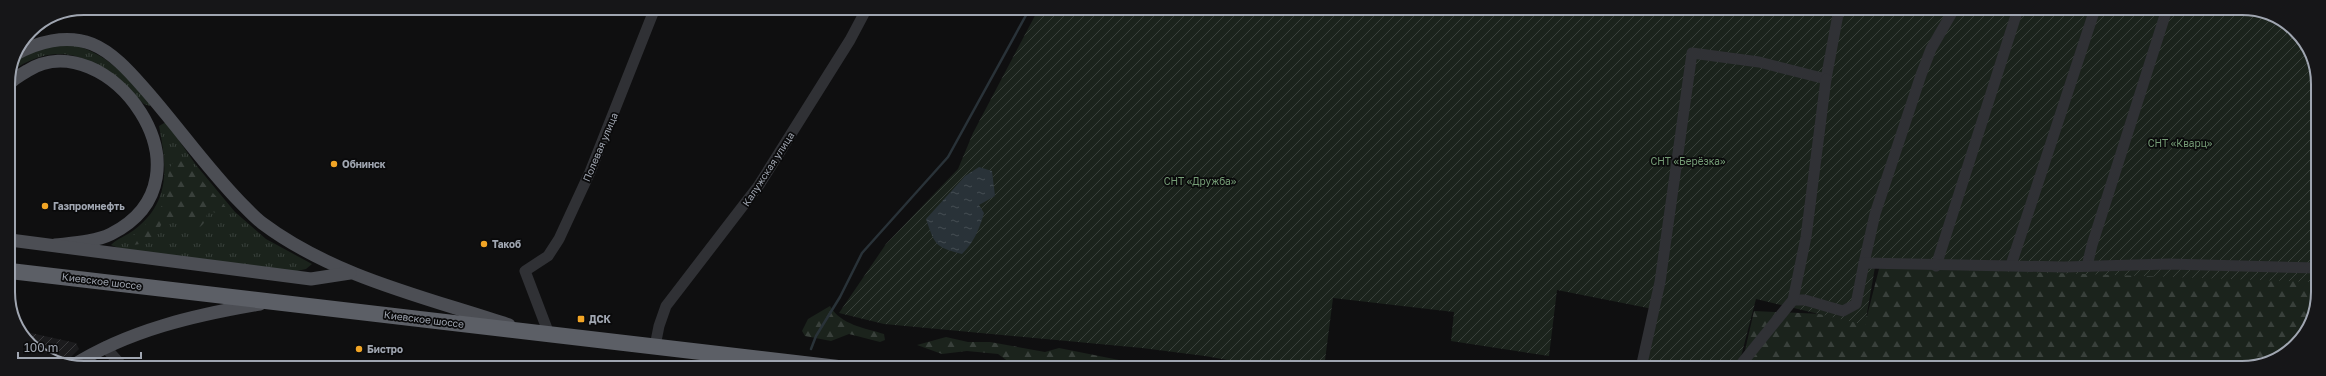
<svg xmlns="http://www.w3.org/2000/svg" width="2326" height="376" font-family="'Golos Text',sans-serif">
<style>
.industrial{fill:url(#industrial-furrows)}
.grass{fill:url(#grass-tufts)}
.forest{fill:url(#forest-firs)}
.garden{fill:url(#garden-furrows)}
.water{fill:url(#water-ripples)}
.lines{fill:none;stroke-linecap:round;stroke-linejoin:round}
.stream{stroke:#293238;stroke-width:2.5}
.minor{stroke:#303135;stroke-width:11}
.major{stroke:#4c4e54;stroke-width:13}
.highway{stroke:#5c5f66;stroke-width:16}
.poi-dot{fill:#f2a525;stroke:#0a0a0b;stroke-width:1.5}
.labels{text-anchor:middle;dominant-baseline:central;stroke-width:3.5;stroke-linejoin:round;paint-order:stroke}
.park-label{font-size:10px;fill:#769d77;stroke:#0a0a0b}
.street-label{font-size:10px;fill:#a0a6b1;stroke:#0a0a0b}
.poi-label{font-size:10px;font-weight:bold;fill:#a0a6b1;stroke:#0a0a0b;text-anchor:start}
.rim{fill:none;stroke:#a0a6b1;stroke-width:2}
</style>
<defs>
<pattern id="industrial-furrows" width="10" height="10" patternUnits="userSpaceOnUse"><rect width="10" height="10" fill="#1b1b1d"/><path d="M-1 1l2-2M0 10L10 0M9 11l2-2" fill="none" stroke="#39393b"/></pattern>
<pattern id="grass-tufts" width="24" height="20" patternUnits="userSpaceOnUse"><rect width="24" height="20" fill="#1b231c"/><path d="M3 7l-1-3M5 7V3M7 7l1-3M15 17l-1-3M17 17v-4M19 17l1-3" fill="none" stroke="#39403b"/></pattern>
<pattern id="forest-firs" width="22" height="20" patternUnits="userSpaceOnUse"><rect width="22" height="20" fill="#1b231c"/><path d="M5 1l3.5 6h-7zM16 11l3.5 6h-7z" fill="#39403b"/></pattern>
<pattern id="garden-furrows" width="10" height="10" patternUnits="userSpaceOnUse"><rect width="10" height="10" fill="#1b231c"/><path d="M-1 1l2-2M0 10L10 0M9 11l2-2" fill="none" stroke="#39403b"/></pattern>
<pattern id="water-ripples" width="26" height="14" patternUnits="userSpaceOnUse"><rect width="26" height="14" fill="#293238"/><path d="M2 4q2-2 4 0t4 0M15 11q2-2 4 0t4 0" fill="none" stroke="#454d52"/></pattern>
</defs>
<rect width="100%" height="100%" fill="#0f0f10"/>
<polygon class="industrial" points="22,331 76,343 79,349 65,363 34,349"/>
<g class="grass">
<path d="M72 44C110 56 122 73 149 100L150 106 144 104C101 64 67 33 10 72L12 63C33 48 47 47 72 44Z"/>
<path d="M166 122 196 165 235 212 266 239 312 264 306 269 288 273 126 251 111 245C118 238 126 236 134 230 171 202 167 167 159 126Z"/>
</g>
<g class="forest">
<path d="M181 159 192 165 203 182 231 213 225 216 213 212 207 214C205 225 200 229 189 230L184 219 164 220C152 239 159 242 132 245L129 240C141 228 159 215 166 198 171 186 162 162 181 159Z"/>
<polygon points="1880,265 2317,278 2317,302 2292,349 2242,368 1741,368 1754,311 1867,316"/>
<path d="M830 306C841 325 865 328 884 334L885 340 880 342 849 334 831 341 805 336 802 331 808 319Z"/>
<polygon points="946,337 968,342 990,342 1045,352 1059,348 1159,368 1036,368 1009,362 998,354 967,351 942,354 917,345"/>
</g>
<polygon class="garden" points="1039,8 2252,9 2292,27 2316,69 2317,282 1875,267 1865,325 1756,299 1738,368 1646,368 1658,310 1557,290 1549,356 1451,341 1454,312 1333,298 1324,368 1274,368 1205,356 1142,348 884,324 839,313 886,244 958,169 973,133"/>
<path class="water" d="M979 167 992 171 995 196 979 205 984 213C979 230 974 242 962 254 935 247 935 245 926 219L965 176Z"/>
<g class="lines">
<polyline class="stream" points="811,349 816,336 840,297 862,253 948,157 1030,8"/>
<g class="minor">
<polyline points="1864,263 1875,214 1921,75 1931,49 1954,9"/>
<polyline points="2011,265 2095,9"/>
<polyline points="1936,266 2018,9"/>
<polyline points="2087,266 2092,245 2167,9"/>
<polyline points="1793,300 1805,300 1843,311 1856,304 1864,263 2064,267 2169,264 2317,268"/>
<polyline points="549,334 525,271 548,256 559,239 590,172 655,8"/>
<polyline points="655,346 659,326 666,306 759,185 850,40 867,8"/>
<polyline points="105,347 123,367"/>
<polyline points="1641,368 1660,282 1692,53 1759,62 1826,79 1839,9"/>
<polyline points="1738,368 1793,300 1806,237 1826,79"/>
</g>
<g class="major">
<path d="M14 55C37 42 66 34 92 44 112 52 129 71 143 87 176 124 205 166 240 202 247 209 254 217 262 223 334 277 425 297 509 325"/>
<path d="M8 85C13 79 20 75 27 71 106 21 223 177 111 234 95 242 73 243 55 245"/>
<polyline points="10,240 311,279 350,273"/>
<path d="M72 366C129 330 195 315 260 304"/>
</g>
<polyline class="highway" points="10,271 838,368"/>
</g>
<g class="poi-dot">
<circle cx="334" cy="164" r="4"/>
<circle cx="45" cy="206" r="4"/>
<circle cx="484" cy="244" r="4"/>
<rect x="577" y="315" width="8" height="8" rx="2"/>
<circle cx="359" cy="349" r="4"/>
</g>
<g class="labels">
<g class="park-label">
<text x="2180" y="143">СНТ «Кварц»</text>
<text x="1688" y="161">СНТ «Берёзка»</text>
<text x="1200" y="181">СНТ «Дружба»</text>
</g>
<g class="street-label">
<text transform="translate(600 147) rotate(-67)">Полевая улица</text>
<text transform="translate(768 169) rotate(-57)">Калужская улица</text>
<text transform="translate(102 281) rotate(7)">Киевское шоссе</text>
<text transform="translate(424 319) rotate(7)">Киевское шоссе</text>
</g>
<g class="poi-label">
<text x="342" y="164">Обнинск</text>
<text x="53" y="206">Газпромнефть</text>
<text x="492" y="244">Такоб</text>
<text x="589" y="319">ДСК</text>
<text x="367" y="349">Бистро</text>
</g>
</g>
<path d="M0 0H2326V376H0ZM84 15H2242A69 69 0 0 1 2311 84V292A69 69 0 0 1 2242 361H84A69 69 0 0 1 15 292V84A69 69 0 0 1 84 15Z" fill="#161618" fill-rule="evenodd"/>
<path class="rim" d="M84 15H2242A69 69 0 0 1 2311 84V292A69 69 0 0 1 2242 361H84A69 69 0 0 1 15 292V84A69 69 0 0 1 84 15Z"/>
<path d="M18 352v6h123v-6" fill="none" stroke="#a0a6b1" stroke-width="2"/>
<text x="24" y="352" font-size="12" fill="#a0a6b1" stroke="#0a0a0b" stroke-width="3" paint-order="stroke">100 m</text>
</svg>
